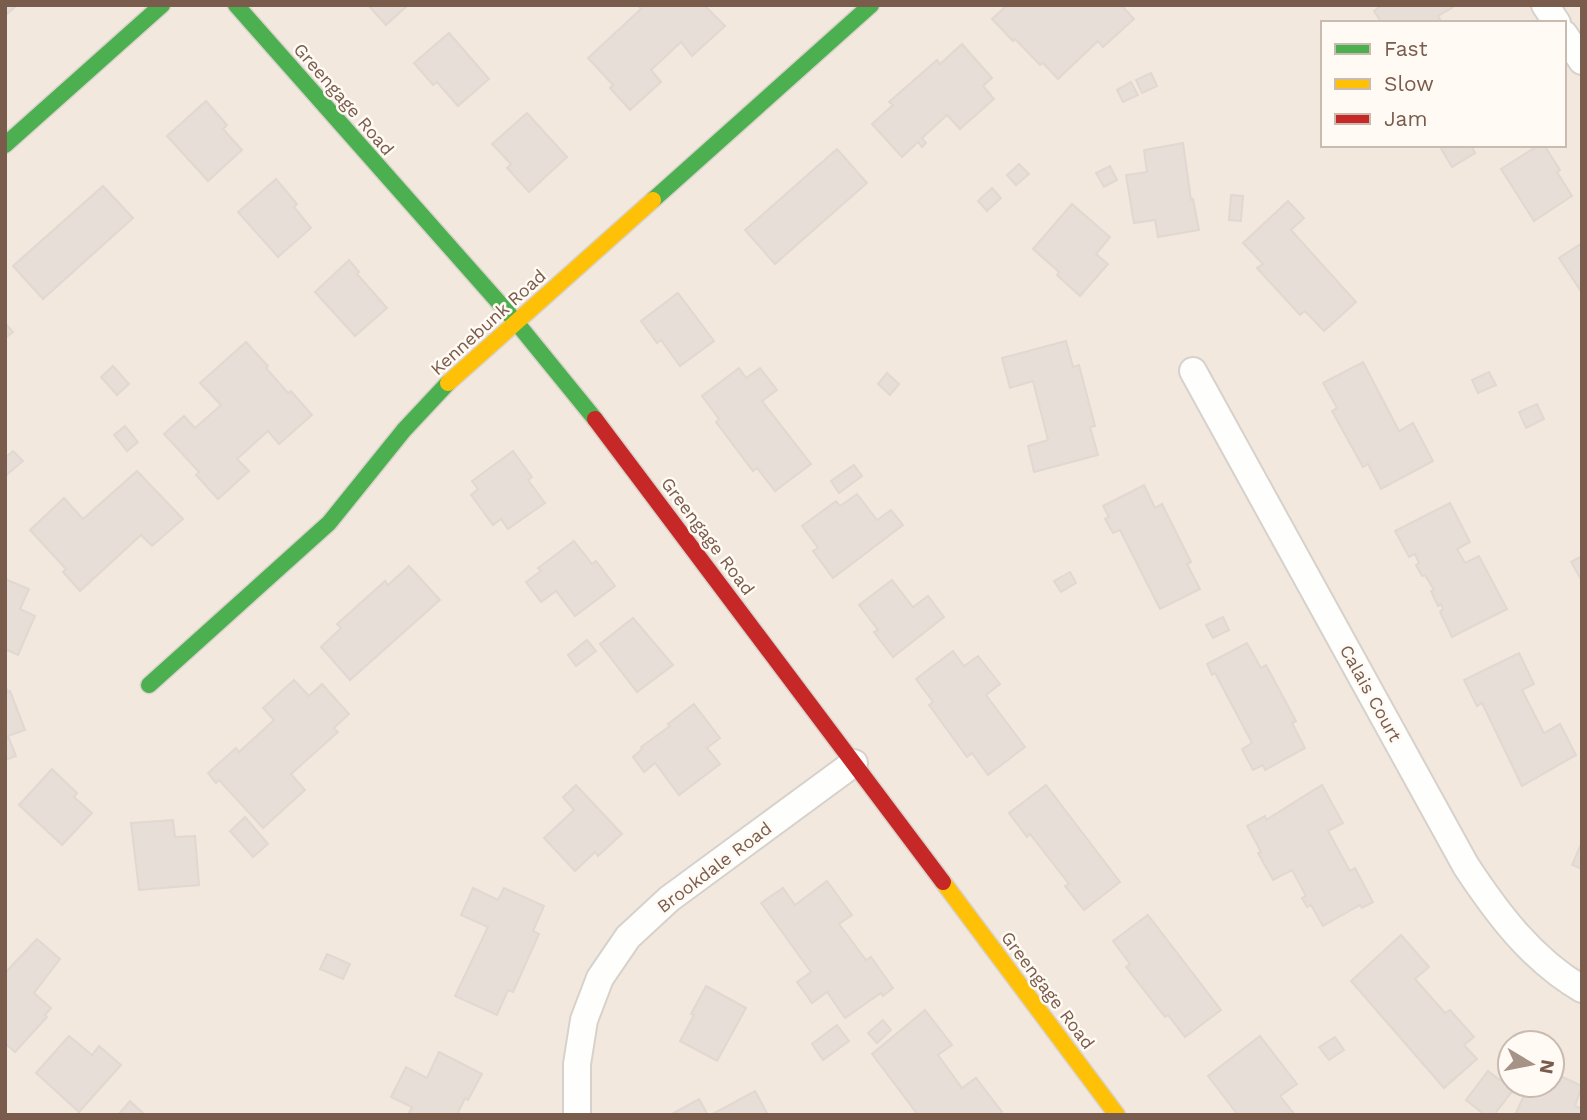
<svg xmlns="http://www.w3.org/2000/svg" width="1587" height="1120" font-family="'Work Sans',sans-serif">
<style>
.residential{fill:#f2e8de;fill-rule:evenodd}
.building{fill:#e6ded7;stroke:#e2d8d2;stroke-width:2}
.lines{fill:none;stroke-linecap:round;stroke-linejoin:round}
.street-casing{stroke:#d7d1cb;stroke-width:30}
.fast-casing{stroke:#d9d2cb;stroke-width:19}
.slow-casing{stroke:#d9d2cb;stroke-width:19}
.jam-casing{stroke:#d9d2cb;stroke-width:19}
.street{stroke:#fefefd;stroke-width:26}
.fast{stroke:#4caf50;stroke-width:16}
.slow{stroke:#ffc107;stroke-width:16}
.jam{stroke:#c62828;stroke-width:16}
.labels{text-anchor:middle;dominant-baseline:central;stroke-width:5;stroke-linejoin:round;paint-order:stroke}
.street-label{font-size:18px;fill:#7a5c4d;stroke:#fffaf3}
</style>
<rect width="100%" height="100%" fill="#f9f5f0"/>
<path class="residential" d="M5 5H1582V1115H5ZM1323 23H1564V145H1323ZM1510 1043H1552V1085H1510Z"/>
<g class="building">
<polygon points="5,5 17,5 5,16"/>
<polygon points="368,5 408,5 386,25"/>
<polygon points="638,5 704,5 725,26 692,56 681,42 651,70 661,82 630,110 610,88 613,85 588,58 641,9"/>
<polygon points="1007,5 1121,5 1134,19 1103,47 1098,41 1058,79 1043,63 1040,65 1015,39 1013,41 992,19"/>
<polygon points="1382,5 1452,5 1453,7 1438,16 1442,23 1382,23 1374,11"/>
<polygon points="449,33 489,79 458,106 437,82 433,85 414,63"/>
<polygon points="962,44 992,78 983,86 994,99 960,129 947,115 922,138 926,143 922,147 918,142 902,157 872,124 893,105 889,102 937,60 940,64"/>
<polygon points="1151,73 1157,86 1142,93 1136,80"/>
<polygon points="1131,82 1138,95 1123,102 1117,90"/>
<polygon points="206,101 227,125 223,129 242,150 208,181 167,136"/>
<polygon points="527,113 567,157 529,192 507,168 511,164 492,144"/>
<polygon points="1183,143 1191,200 1193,199 1199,230 1158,237 1155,220 1134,223 1126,175 1147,172 1144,150"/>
<polygon points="1439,145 1471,145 1475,153 1452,167"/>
<polygon points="1539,145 1544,145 1560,170 1557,172 1572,196 1534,221 1501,169"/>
<polygon points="837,149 867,183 775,264 745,230"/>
<polygon points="1019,164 1029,174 1016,185 1007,175"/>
<polygon points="1110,166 1117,180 1104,187 1096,173"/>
<polygon points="276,179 297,204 294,207 311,228 278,257 238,212"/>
<polygon points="103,186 133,218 43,299 13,266"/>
<polygon points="992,188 1001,198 987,211 978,201"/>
<polygon points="1231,195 1243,196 1241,221 1229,220"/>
<polygon points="1288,201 1304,218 1291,230 1356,302 1324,331 1305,311 1300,315 1257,268 1263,264 1243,243"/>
<polygon points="1072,204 1110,237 1096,254 1108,264 1080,296 1057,275 1059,272 1033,249"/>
<polygon points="1582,243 1582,293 1559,258"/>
<polygon points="349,260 359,272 357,274 387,308 355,336 315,292"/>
<polygon points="678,293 714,341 680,366 661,340 657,343 641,321"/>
<polygon points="5,323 13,332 5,338"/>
<polygon points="1066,341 1073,367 1079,365 1095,426 1090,427 1098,455 1034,472 1028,446 1048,440 1033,381 1010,388 1002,358"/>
<polygon points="246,342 268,366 266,368 288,393 291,391 312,415 279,444 268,431 237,459 249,471 218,499 196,475 199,472 164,434 184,416 195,428 221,405 200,383"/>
<polygon points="1363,362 1399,431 1413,423 1433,461 1381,489 1368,464 1363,467 1332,411 1337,408 1323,383"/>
<polygon points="113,366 129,384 117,395 101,377"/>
<polygon points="739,368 746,378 760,368 777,390 762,401 811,464 775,491 757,468 753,471 716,422 719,419 702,396"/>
<polygon points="1489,372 1496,385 1478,393 1472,380"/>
<polygon points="887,373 899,384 890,395 878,384"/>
<polygon points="1537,404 1544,419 1526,428 1519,412"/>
<polygon points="125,426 138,442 127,451 114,435"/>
<polygon points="13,451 23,461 5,476 5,458"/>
<polygon points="513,451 532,477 528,480 545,503 508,529 501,519 493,525 471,495 478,489 472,481"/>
<polygon points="854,465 862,476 839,493 831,481"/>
<polygon points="137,471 183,519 152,546 141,535 80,591 63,572 66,569 30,530 64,498 83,519"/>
<polygon points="1144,485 1155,508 1162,504 1191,562 1187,564 1200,589 1160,609 1120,530 1113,533 1105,519 1109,517 1103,506"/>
<polygon points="857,494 877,520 891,510 903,525 833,578 813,551 818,548 802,526 836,501 840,506"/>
<polygon points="1450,503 1470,542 1457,549 1465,563 1479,556 1507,609 1452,637 1440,612 1443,609 1441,604 1438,606 1431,591 1434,590 1425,575 1422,576 1416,565 1419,563 1415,554 1409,557 1395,531"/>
<polygon points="574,541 592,564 596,561 615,586 575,616 556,591 541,602 526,582 541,571 538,568"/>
<polygon points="1582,556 1582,581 1571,562"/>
<polygon points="409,566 440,600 350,680 321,647 341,628 337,624 385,581 388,585"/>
<polygon points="1070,572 1076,583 1061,592 1054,581"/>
<polygon points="5,579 29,589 20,609 35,616 18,655 5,649"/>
<polygon points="892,580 913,607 928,596 944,617 893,657 874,632 878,630 859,605"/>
<polygon points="1223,617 1229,630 1213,638 1206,625"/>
<polygon points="633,618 673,665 637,692 600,644"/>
<polygon points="587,640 596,651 576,666 568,655"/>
<polygon points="1247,643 1261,668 1266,665 1296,721 1292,723 1305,748 1265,770 1263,765 1253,770 1242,749 1252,743 1215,673 1212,675 1207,664"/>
<polygon points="953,651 964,666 978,656 1000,684 986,695 1025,747 988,775 972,753 967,757 929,705 933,702 916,679"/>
<polygon points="1519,653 1534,684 1522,690 1544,733 1560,724 1576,755 1522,786 1482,703 1477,706 1464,680"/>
<polygon points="294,680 309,696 322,684 349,714 334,728 338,732 291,774 305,790 263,828 219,780 216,783 208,773 236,748 239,752 274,720 263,708"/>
<polygon points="5,686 8,692 10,691 25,730 8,736 16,756 5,760"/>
<polygon points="694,704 720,738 707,748 720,764 679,795 655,763 644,772 633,757 642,749 641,747 670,726 668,724"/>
<polygon points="52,769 77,793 74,797 92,813 62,845 19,805"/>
<polygon points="576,785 622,834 598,856 595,852 575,871 544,838 574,810 563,797"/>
<polygon points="1046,785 1120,882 1084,910 1065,886 1069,884 1030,834 1027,837 1009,813"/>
<polygon points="1322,785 1343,823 1328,831 1350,871 1355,868 1373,902 1362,908 1360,905 1323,926 1311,905 1307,907 1302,898 1306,896 1292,870 1273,880 1258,853 1261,852 1247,826 1265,816 1266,820"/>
<polygon points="245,817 268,844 253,857 230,831"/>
<polygon points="173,820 175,837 195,836 199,885 139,890 131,823"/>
<polygon points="1582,842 1582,869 1572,865"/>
<polygon points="827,881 852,915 839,924 866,960 871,957 893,988 883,996 881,993 845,1018 827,992 812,1003 797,982 811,972 761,903 783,888 795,905"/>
<polygon points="473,888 498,900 504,888 544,906 533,931 539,934 513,992 508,990 497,1015 455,996 488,927 461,915"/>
<polygon points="1148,915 1221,1010 1185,1037 1168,1015 1165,1017 1126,967 1130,964 1113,941"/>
<polygon points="1401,935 1429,967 1415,979 1445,1013 1450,1010 1474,1037 1464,1045 1477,1059 1444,1088 1351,981"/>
<polygon points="37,939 60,959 34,993 51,1008 45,1015 47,1017 15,1052 5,1043 5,973"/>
<polygon points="327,954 350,964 343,979 320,969"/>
<polygon points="706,986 746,1008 717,1061 680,1041 694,1015 691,1014"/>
<polygon points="925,1010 952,1045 938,1055 962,1088 976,1078 1002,1112 999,1115 918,1115 872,1054"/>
<polygon points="883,1020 891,1030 877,1043 868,1033"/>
<polygon points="837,1025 849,1041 823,1060 812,1044"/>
<polygon points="69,1036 92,1055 99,1046 121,1065 79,1112 36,1073"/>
<polygon points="1260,1036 1297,1084 1280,1096 1295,1115 1238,1115 1208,1076"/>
<polygon points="1335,1037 1344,1050 1329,1060 1319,1047"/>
<polygon points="439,1052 482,1074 468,1100 465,1098 457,1115 408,1115 412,1107 391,1097 406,1067 427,1078"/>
<polygon points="1488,1071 1513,1090 1494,1115 1485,1115 1466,1100"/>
<polygon points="1552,1072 1582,1086 1575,1106 1582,1109 1582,1115 1515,1115 1527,1089 1518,1085 1552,1085"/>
<polygon points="755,1091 768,1115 711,1115"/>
<polygon points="699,1099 708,1115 670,1115"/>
<polygon points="130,1101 145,1115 118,1115"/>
</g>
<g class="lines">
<g class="street-casing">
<g id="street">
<polyline points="1545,5 1557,23"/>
<polyline points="1564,34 1582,61"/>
<path d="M1193 371 1466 866C1497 913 1532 960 1582 989"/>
<polyline points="577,1115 577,1064 584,1020 600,978 628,937 669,899 854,763"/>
</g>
</g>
<g class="fast-casing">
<g id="fast">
<polyline points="236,5 516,322 595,419"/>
<polyline points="5,145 162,5"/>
<polyline points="653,200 871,5"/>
<polyline points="149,685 329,523 404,430 448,383"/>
</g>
</g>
<g class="slow-casing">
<g id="slow">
<polyline points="448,383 653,200"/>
<polyline points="943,882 1117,1115"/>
</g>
</g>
<g class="jam-casing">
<polyline id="jam" points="595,419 943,882"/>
</g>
<use href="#street" class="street"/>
<use href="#fast" class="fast"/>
<use href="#slow" class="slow"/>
<use href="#jam" class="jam"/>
</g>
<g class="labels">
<g class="street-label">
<text transform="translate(344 99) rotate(49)">Greengage Road</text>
<text transform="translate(488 322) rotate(-42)">Kennebunk Road</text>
<text transform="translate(708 536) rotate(53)">Greengage Road</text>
<text transform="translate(1371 693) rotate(61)">Calais Court</text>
<text transform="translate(714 867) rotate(-37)">Brookdale Road</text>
<text transform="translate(1048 990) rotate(53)">Greengage Road</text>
</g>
</g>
<rect width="1587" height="1120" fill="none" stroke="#7a5c4d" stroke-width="14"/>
<rect x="1321" y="21" width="245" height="126" fill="#fffaf3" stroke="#cabbb1" stroke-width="2"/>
<rect x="1335" y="44" width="35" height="10" fill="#4caf50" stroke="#cabbb1" stroke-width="2"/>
<text x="1384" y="56" font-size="21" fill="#7a5c4d">Fast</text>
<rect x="1335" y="79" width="35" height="10" fill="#ffc107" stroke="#cabbb1" stroke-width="2"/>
<text x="1384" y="91" font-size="21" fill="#7a5c4d">Slow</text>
<rect x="1335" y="114" width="35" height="10" fill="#c62828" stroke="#cabbb1" stroke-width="2"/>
<text x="1384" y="126" font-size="21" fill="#7a5c4d">Jam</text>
<g transform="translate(1531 1064) rotate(100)"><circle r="33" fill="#fffaf3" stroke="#cabbb1" stroke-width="2"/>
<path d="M0-5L12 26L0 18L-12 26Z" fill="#a69286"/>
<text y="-10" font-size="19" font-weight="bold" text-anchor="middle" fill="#7a5c4d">N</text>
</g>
</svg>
